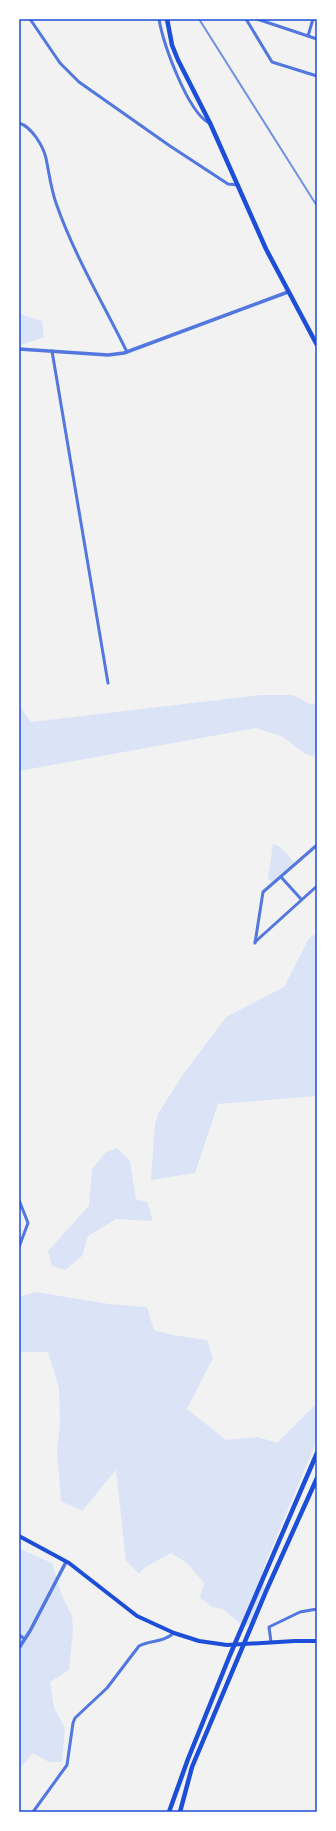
<svg xmlns="http://www.w3.org/2000/svg" width="336" height="1831" font-family="'DejaVu Sans',sans-serif">
<style>
.green{fill:#dbe4f7}
.lines{fill:none;stroke-linecap:round;stroke-linejoin:round}
.minor{stroke:#5277de;stroke-width:3}
.tertiary{stroke:#5277de;stroke-width:3.5}
.secondary{stroke:#1d4ed8;stroke-width:4}
.primary{stroke:#1d4ed8;stroke-width:4.5}
.rail{stroke:#7290e2;stroke-width:2}
.neatline{fill:none;stroke:#1d4ed8;stroke-width:1.5}
</style>
<rect width="100%" height="100%" fill="#f2f2f2"/>
<g class="green">
<polygon points="19,314 42,321 44,337 19,346"/>
<polygon points="261,695 293,695 310,704 317,703 317,758 304,753 283,737 256,728 19,771 19,705 31,722"/>
<polygon points="273,844 279,846 294,862 272,882 268,879"/>
<polygon points="317,933 317,1096 218,1104 195,1173 151,1180 155,1123 159,1112 182,1076 226,1017 284,987 309,938"/>
<polygon points="117,1148 130,1161 136,1199 147,1202 153,1221 116,1219 88,1236 82,1256 65,1270 52,1266 48,1251 89,1206 92,1169 106,1152"/>
<polygon points="35,1292 109,1304 147,1307 154,1330 173,1335 207,1340 213,1358 187,1409 226,1440 258,1437 277,1443 317,1403 317,1440 263,1569 265,1595 255,1621 244,1627 223,1609 212,1607 200,1598 204,1583 187,1563 171,1553 144,1568 139,1574 126,1561 116,1470 82,1511 61,1501 57,1450 60,1424 59,1388 48,1352 19,1352 19,1297"/>
<polygon points="21,1549 52,1563 62,1596 72,1616 73,1630 69,1670 50,1682 54,1708 65,1728 62,1762 49,1762 33,1753 19,1769 19,1714 21,1711 19,1708 19,1586 21,1584 19,1579 19,1551"/>
</g>
<g class="lines">
<g class="minor">
<polyline points="30,19 60,63 79,82 170,146 228,184 238,185"/>
<path d="M159 19C163 43 187 111 209 123"/>
<polyline points="246,19 272,62 317,76"/>
<polyline points="257,19 317,39"/>
<polyline points="308,36 313,19"/>
<path d="M19 123C32 127 43 146 46 158 49 173 51 189 56 203 74 255 103 303 127 352"/>
<polyline points="52,351 108,683"/>
<polyline points="281,877 301,899"/>
<polyline points="255,942 317,886"/>
<polyline points="255,943 263,892 317,845"/>
<polyline points="19,1200 28,1223 19,1247"/>
<polyline points="19,1635 25,1639"/>
<polyline points="271,1642 269,1627 300,1612 317,1609"/>
<path d="M33 1812 67 1765 73 1723 75 1718 107 1688 139 1646C152 1639 160 1644 174 1633"/>
</g>
<g class="tertiary">
<polyline points="19,349 108,355 124,353 288,292"/>
<polyline points="19,1648 30,1631 66,1562"/>
</g>
<polyline class="secondary" points="19,1536 69,1563 137,1616 174,1633 199,1641 227,1645 295,1641 317,1641"/>
<g class="primary">
<polyline points="167,19 172,45 178,60 210,123 266,249 317,345"/>
<polyline points="169,1812 188,1759 230,1655 317,1453"/>
<polyline points="180,1812 192,1767 267,1589 317,1478"/>
</g>
<polyline class="rail" points="199,19 317,206"/>
</g>
<rect width="336" height="1831" fill="none" stroke="#ffffff" stroke-width="40"/>
<rect x="20" y="20" width="296" height="1791" class="neatline"/>
</svg>
